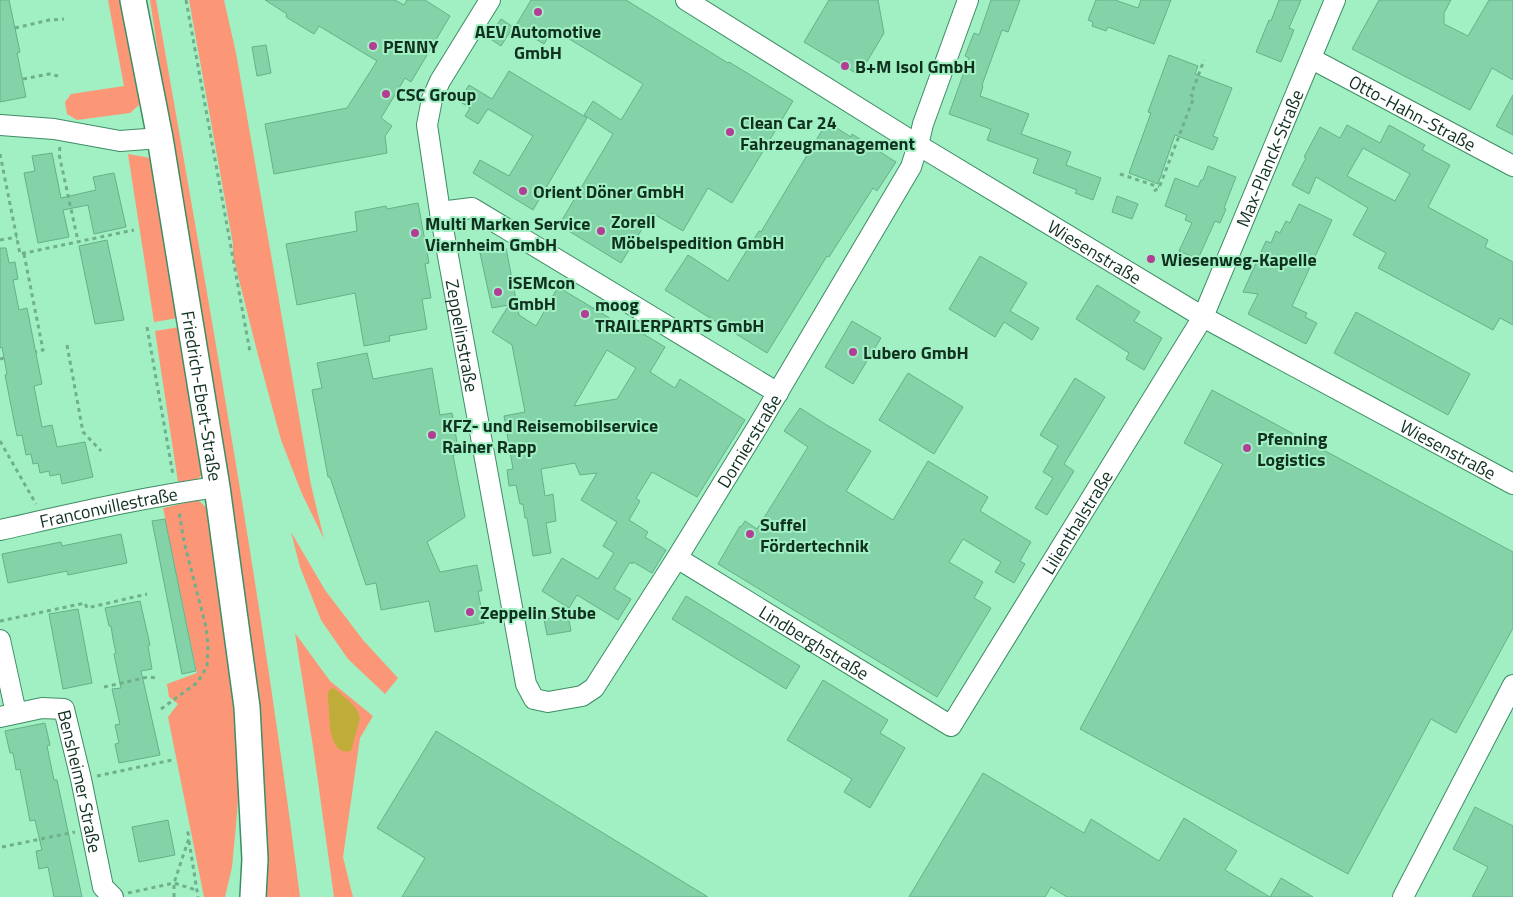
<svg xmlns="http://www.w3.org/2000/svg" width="1513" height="897" font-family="'Titillium Web',sans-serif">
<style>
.green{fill:#fb9776}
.water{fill:#c0ac39}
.building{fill:#84d3a8;stroke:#64b188;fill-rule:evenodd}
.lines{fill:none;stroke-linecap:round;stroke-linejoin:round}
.minor-casing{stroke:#3e8d65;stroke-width:22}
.tertiary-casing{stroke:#3e8d65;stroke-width:28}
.path{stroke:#70af8c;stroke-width:3;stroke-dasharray:4 4;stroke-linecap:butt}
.minor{stroke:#fff;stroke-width:20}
.tertiary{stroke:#fff;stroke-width:25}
.poi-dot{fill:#b33e96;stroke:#a1f0c3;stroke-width:2}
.labels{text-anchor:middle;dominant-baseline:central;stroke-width:4;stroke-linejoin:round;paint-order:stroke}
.poi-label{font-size:18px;font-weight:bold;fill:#103120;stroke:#a1f0c3;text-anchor:start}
.street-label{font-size:18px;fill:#103120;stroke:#a1f0c3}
</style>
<rect width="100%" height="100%" fill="#a1f0c3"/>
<g class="green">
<polygon points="108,0 125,0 143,95 139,105 130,113 77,120 67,114 65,102 71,94 124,86"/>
<path d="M150 0H156C208 298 262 597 300 897H264L267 849 263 759 256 699Z"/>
<polygon points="189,0 224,0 236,53 311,485 324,539 302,494 281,440 258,355 233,256 233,244"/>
<polygon points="128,154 151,158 178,318 154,322"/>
<polygon points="180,327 204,472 198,479 178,482 155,331"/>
<polygon points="198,500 209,510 235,700 238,746 239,788 236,825 232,867 225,897 204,897 168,717 178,704 169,697 167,684 197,673 163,508"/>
<polygon points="291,532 325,590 363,640 398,678 385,694 348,659 321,620 300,567"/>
<polygon points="295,633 330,681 373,716 360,738 343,857 353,897 334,897 314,753"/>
</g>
<path class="water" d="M332 688 335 689C344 697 358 706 360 718L351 751C329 756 329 721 329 707 329 703 326 695 329 691 329 690 331 689 332 688Z"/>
<g class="building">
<polygon points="0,0 9,0 20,52 17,53 26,97 0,102"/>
<polygon points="265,0 395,0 404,5 407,0 425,0 450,16 411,82 405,78 381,118 392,126 385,136 387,153 274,174 265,124 347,108 377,61 319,26 314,34 286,17 287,14"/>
<polygon points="531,0 626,0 728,63 729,62 793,101 732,203 708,188 683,231 652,213 621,263 559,225 613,134 584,115 593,101 621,120 643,84 553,29 544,44 515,27"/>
<polygon points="829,0 878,0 884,33 859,75 804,42"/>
<polygon points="991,0 1020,0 1008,32 1002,30 982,85 983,86 980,96 1029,114 1021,134 1071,152 1066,165 1101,178 1093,200 1075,193 1077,190 1033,173 1038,159 987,140 991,129 949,114 969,58 965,56 974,33 979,35"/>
<polygon points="1096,0 1115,0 1138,8 1141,0 1171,0 1154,44 1108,27 1106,31 1092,26 1093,22 1088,20"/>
<polygon points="1279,0 1301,0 1289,28 1294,30 1281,62 1256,52 1269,20 1271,21"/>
<polygon points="1379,0 1451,0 1444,13 1444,24 1468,36 1489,0 1513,0 1513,80 1492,68 1470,110 1352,49"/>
<polygon points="501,19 513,27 501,46 489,38"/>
<polygon points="266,45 271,73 257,76 252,47"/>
<polygon points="1169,55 1198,66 1195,74 1232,88 1213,136 1218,138 1213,150 1175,135 1158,184 1129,173 1151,113 1148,112"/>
<polygon points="509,71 587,118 533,210 473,173 480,160 509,176 533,136 488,109 478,124 465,116 470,108 459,101 469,85 492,99"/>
<polygon points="1513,95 1513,135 1496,126"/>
<polygon points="827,122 851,137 852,134 896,162 877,191 873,188 829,257 827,256 767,353 665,290 688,255 728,281 759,231 761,232"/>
<path d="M1347 125 1380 143 1389 125 1425 145 1422 150 1450 165 1428 207 1488 240 1485 247 1513 262V325L1500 318 1493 330 1378 268 1386 253 1353 235 1368 208 1316 177 1309 194 1292 185 1306 158 1304 157 1320 127 1340 138ZM1363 148 1410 174 1395 201 1347 176Z"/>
<polygon points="52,153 61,198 96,190 93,177 114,173 126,227 94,234 88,205 63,210 69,237 38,243 24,173 35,171 32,156"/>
<polygon points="1208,166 1236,177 1224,208 1226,209 1220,223 1215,221 1198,259 1179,251 1192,223 1185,220 1187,215 1165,206 1175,178 1198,187 1201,180 1203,180"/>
<polygon points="1117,196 1138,204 1132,219 1112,212"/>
<polygon points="418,203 429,263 425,264 431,298 422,299 427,329 389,336 390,341 364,346 355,293 297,305 286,244 357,231 355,212 386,206 387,209"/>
<polygon points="1299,204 1332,220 1292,306 1307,313 1305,317 1317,323 1306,344 1248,314 1258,294 1243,292 1266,241 1271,243 1276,231 1280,233 1286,221 1290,223"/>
<polygon points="107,240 124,320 95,324 79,246"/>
<polygon points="0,248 6,248 9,263 15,262 18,279 13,280 19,310 27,308 42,384 34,386 42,427 52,425 57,447 85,442 93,477 62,484 60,474 50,476 49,471 40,473 38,463 33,464 31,454 26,455 22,435 17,436 5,375 7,374 2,347 0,348"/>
<path d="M506 248 519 315 536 326 558 287 623 326 625 323 665 347 650 372 675 388 680 379 745 420 697 497 652 472 636 498 640 501 629 520 648 532 645 537 666 550 652 573 633 562 632 564 630 562 614 589 631 599 618 620 577 595 569 608 542 591 562 558 598 579 614 553 603 546 617 522 581 500 597 473 580 475 575 463 541 469 545 496 553 494 556 521 546 523 551 553 533 556 527 518H525L523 504H520L516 485 509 486 507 470 513 469 504 416 525 412 512 345 492 332 509 305 492 308 480 253ZM607 350 636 368 617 399 574 406Z"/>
<polygon points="980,256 1027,283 1010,311 1039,328 1032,340 1004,322 995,337 949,309"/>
<polygon points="1097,285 1140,312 1134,321 1162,338 1144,370 1126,359 1129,353 1076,319"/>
<polygon points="1356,312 1470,374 1448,415 1334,353"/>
<polygon points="852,321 881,338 853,384 825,367"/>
<polygon points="367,353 373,379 432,368 440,415 452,413 459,454 453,455 465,517 427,542 440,572 477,565 482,591 478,591 484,623 435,632 429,601 381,610 376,583 366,585 330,477 328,477 312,390 322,388 317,363"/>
<polygon points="908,373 963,407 934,454 879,420"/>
<polygon points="1075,378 1105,397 1064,464 1074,471 1047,515 1035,508 1053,478 1043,472 1058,446 1040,435"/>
<polygon points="1212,390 1513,552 1513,628 1456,733 1431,719 1348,874 1080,729 1223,464 1184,443"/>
<polygon points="800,408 825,424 871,451 846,491 893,520 928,461 988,497 980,511 1031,542 1020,561 1025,564 1014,583 995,572 1001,562 963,539 949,562 983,582 974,598 991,608 937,697 718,564 740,526 741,527 745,521 757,529 808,447 784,431"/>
<polygon points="165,519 196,671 182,674 152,521"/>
<polygon points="121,534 127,563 68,575 67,571 8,583 2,554 61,542 62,546"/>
<polygon points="686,596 800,666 786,689 672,619"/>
<polygon points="140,601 150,645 148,646 152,669 141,671 160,755 119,763 115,744 119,743 115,725 120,724 112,689 121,688 114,654 116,653 113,639 111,626 109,626 105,608"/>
<polygon points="78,609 92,683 63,689 49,614"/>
<polygon points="568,615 571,631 547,635 544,619"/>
<polygon points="823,680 888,720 880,733 905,748 870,808 844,792 852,779 787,740"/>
<polygon points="45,723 50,745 47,746 54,780 57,780 82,897 54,897 48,867 39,869 36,851 42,850 35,820 30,821 20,769 16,770 13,753 10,753 5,731"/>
<polygon points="436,731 708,897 402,897 425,858 377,828"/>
<polygon points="983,773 1084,833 1091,819 1159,861 1184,818 1237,851 1225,870 1270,897 1281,878 1313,897 1067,897 1051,887 1045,897 909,897"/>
<polygon points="1475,807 1513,826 1513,897 1472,897 1488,867 1453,849"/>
<polygon points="168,820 175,855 139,862 132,827"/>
</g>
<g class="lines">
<g class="minor-casing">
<g id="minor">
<path id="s1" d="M490 0 440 81 432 99 427 125 440 212 526 684 534 699 548 702 582 696 594 688 677 558 758 426 911 167 918 145 923 124 968 0"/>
<path id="s2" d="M686 0 918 145 1203 317 1513 484"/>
<path id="s3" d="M1312 59 1513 166"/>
<polyline points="0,125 54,129 120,141 160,138"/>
<polyline points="440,212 472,208 778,393"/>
<path id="s4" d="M0 530C72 514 144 497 217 487"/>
<path id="s5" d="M677 558 951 726 1203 317 1335 0"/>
<polyline points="0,640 16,713"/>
<path id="s6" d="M0 717 42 708 64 709 81 779 103 887 113 897"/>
<polyline points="1403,897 1513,685"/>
</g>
</g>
<g class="tertiary-casing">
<g id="tertiary">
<path id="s7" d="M133 0 160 138 217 487 247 707 255 859 253 897"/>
</g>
</g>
<g class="path">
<polyline points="186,0 250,352"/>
<polyline points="15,28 49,20 64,19"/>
<polyline points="23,79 49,74 58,76"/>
<polyline points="60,147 59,154 78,241"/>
<polyline points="0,154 20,254 134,230"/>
<polyline points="1120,174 1159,187"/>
<polyline points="1154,191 1159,188 1194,97 1191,95 1204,60"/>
<polyline points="0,240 17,237"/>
<polyline points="24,254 43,350 36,352"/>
<polyline points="147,327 173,475"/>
<polyline points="67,345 83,432 101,451"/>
<polyline points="0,359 4,358"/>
<polyline points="0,441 36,504"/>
<polyline points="0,621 85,603 87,608 147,594"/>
<polyline points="104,687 148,677 158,678"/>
<polyline points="161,709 198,682 207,666 208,646 206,627 184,542 179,511"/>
<polyline points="97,776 172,760"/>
<polyline points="189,841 198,897"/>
<polyline points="2,847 75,832"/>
<polyline points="128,893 174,883 196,890"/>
<polyline points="174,897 174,883 189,838 187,828"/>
</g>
<use href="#minor" class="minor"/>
<use href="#tertiary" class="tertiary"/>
</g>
<g class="poi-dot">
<circle cx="538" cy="12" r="5"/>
<circle cx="373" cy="46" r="5"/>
<circle cx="845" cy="66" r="5"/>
<circle cx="386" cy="94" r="5"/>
<circle cx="730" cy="132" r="5"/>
<circle cx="523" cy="191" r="5"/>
<circle cx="601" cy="231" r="5"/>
<circle cx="415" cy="233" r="5"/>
<circle cx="1151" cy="259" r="5"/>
<circle cx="498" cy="292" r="5"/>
<circle cx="585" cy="314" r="5"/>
<circle cx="853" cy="352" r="5"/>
<circle cx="432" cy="435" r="5"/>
<circle cx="1247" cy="448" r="5"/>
<circle cx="750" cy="534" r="5"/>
<circle cx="470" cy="612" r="5"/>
</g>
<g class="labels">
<g class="poi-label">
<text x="538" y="31" text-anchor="middle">AEV Automotive<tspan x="538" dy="21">GmbH</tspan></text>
<text x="383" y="46">PENNY</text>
<text x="855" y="66">B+M Isol GmbH</text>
<text x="396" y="94">CSC Group</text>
<text x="740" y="122">Clean Car 24<tspan x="740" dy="21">Fahrzeugmanagement</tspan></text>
<text x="533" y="191">Orient Döner GmbH</text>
<text x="611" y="221">Zorell<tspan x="611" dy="21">Möbelspedition GmbH</tspan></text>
<text x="425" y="223">Multi Marken Service<tspan x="425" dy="21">Viernheim GmbH</tspan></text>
<text x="1161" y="259">Wiesenweg-Kapelle</text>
<text x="508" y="282">iSEMcon<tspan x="508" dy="21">GmbH</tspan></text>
<text x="595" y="304">moog<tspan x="595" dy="21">TRAILERPARTS GmbH</tspan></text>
<text x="863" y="352">Lubero GmbH</text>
<text x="442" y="425">KFZ- und Reisemobilservice<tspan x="442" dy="21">Rainer Rapp</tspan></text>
<text x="1257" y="438">Pfenning<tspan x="1257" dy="21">Logistics</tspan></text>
<text x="760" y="524">Suffel<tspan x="760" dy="21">Fördertechnik</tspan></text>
<text x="480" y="612">Zeppelin Stube</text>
</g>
<g class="street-label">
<text stroke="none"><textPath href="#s3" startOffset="114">Otto-Hahn-Straße</textPath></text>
<text stroke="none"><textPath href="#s5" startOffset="974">Max-Planck-Straße</textPath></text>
<text stroke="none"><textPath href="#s2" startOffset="480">Wiesenstraße</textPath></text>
<text stroke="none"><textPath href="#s1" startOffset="355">Zeppelinstraße</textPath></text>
<text stroke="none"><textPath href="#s7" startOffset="402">Friedrich-Ebert-Straße</textPath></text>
<text stroke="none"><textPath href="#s1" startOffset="1081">Dornierstraße</textPath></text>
<text stroke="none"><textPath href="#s2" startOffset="885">Wiesenstraße</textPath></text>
<text stroke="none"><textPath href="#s4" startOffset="111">Franconvillestraße</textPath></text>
<text stroke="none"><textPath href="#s5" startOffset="561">Lilienthalstraße</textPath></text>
<text stroke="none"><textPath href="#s5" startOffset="161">Lindberghstraße</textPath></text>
<text stroke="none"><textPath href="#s6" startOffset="139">Bensheimer Straße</textPath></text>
</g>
</g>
</svg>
